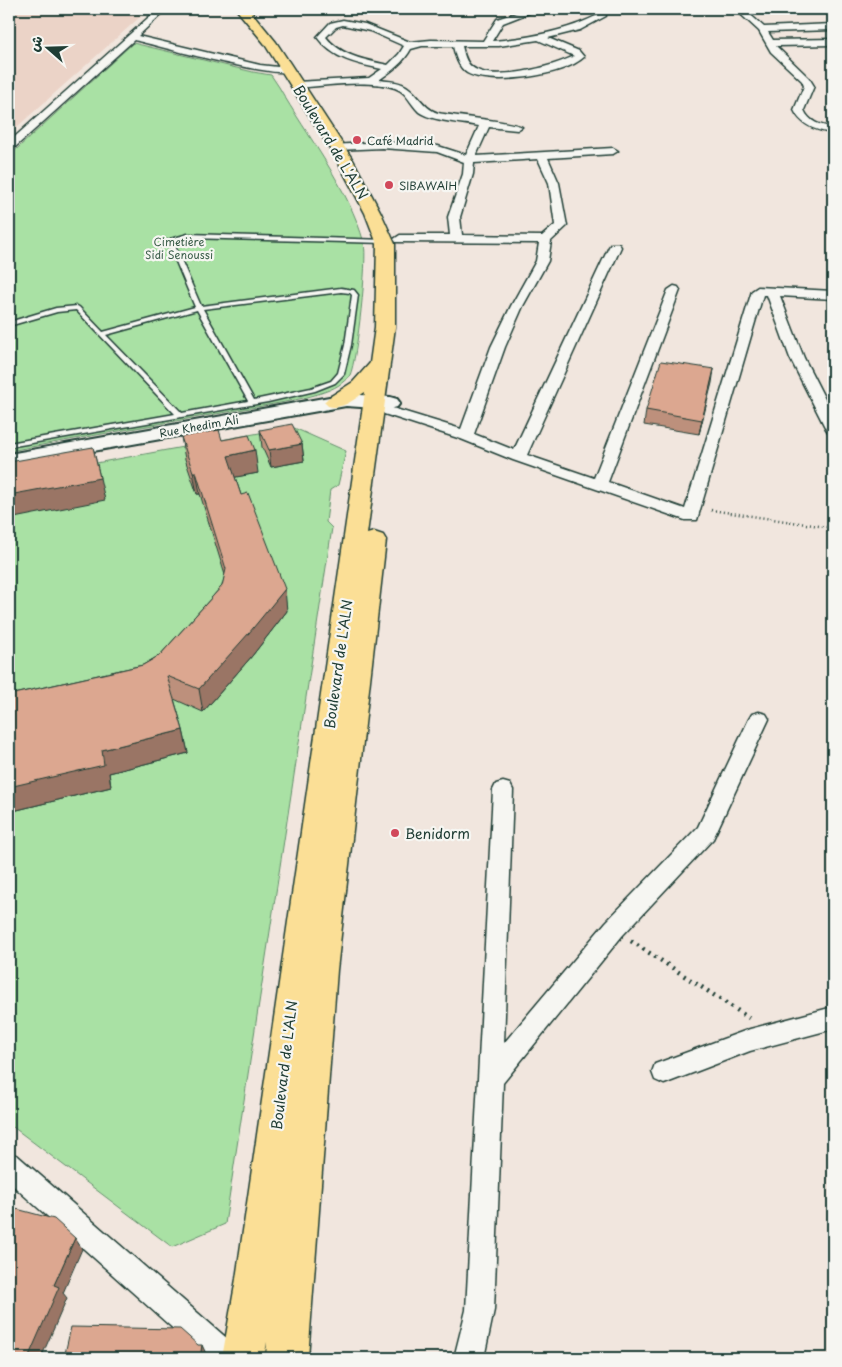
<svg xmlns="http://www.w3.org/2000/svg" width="842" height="1367" font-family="'Playpen Sans','Playpen Sans Arabic',sans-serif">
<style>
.built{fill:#ebd3c7}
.green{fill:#a9e1a4;stroke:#648f6c}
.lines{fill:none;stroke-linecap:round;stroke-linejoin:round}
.service-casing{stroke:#1f3d34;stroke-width:3}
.minor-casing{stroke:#1f3d34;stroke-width:3}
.secondary-casing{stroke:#1f3d34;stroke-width:4}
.primary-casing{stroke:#1f3d34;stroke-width:3}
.path-far1{stroke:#1f3d34;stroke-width:2.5;stroke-dasharray:1 3;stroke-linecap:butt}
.path{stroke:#1f3d34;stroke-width:4.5;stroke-dasharray:2 5;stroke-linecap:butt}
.service{fill:#f6f6f2;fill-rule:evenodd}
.minor{fill:#f6f6f2;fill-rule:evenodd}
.secondary{fill:#f6f6f2;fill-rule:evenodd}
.primary{fill:#fbdf96;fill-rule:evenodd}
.wall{fill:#bd907c;stroke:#1f3d34}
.shaded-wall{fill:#9a7565;stroke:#1f3d34}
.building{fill:#dca790;stroke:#1f3d34}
.poi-dot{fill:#d1495b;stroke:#f6f6f2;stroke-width:2}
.labels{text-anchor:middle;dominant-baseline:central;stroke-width:4.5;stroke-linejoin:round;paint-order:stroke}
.far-poi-label{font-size:11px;fill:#1f3d34;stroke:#f6f6f2;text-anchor:start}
.far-park-label{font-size:11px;fill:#3b5e4a;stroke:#f6f6f2}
.far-street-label{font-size:11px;fill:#1f3d34;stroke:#f6f6f2}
.street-label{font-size:14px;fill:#1f3d34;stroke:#f6f6f2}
.poi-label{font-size:14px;fill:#1f3d34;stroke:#f6f6f2;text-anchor:start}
</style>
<rect width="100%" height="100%" fill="#f1e6de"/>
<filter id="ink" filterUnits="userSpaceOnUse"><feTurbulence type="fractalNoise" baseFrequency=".02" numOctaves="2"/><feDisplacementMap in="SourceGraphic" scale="10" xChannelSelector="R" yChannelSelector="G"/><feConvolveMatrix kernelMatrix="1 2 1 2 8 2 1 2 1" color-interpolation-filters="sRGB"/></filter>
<g filter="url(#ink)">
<polygon class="built" points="15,9 149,9 9,134 9,13"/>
<g class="green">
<path d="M133 43 253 72 271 75 279 87C307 136 349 188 364 243 368 259 357 360 350 375 348 378 342 383 339 385 318 399 259 406 233 411 158 424 83 437 9 451V156Z"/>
<polygon points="292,427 346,451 338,485 330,490 326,522 332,528 225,1224 172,1247 9,1124 9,479"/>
</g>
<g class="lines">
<g class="service-casing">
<path id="service" d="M188 234 387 240 388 241 385 243 188 238 173 241 201 306 341 288 354 290 358 295 351 345 344 374 335 383 315 391 268 402 9 447V443L175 414 76 310 57 312 9 326V322L56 308 77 306 79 307 103 332 195 307 167 240ZM341 292 350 293 352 295 345 345 338 373 331 381 311 388 254 400 203 309ZM197 310 248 401 182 413 106 335Z"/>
</g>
<g class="minor-casing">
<g id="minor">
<path d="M158 9H167L138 36 260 65 287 68 292 71C281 80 155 45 134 40L13 149 9 150V142Z"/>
<path d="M528 9H539L503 23 492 41C528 38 565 32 598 15L596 9H604L606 16 580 30 548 38 579 51 584 57C565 76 490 86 467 73 458 67 455 55 453 46H422L411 49C404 62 392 71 379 80 386 81 396 81 402 84 417 90 422 108 438 113 452 116 517 122 522 127L517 130 489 127 476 156 613 148 618 151 613 154 548 158 559 183 567 226 551 241 548 261 523 306 505 347 474 434 514 450 609 247 611 244H619L621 247 527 455 594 478 668 290 674 286 678 287 680 290 608 482 685 509 752 291 758 287 833 291V299L780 296 804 358 833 415V433L828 432 826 429 790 358 767 295H763L697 520H685L513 460 461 439 384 414 382 411 384 408 389 407 461 429 491 347 511 306 536 261 539 243 396 242 394 239 400 235H450L448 217 463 174 464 162 437 152 382 148 337 150 332 147 333 145 382 142 438 146 466 155 479 126C464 123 431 121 419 112 411 105 407 92 395 88 367 79 326 86 296 88L291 85 296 82 369 78 382 69C357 64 333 59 317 37L330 23 343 20 365 24 410 42 431 40 483 41 497 19ZM343 25 370 31 404 46 399 54 388 65C365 60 341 56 326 37L336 27ZM538 40 574 56C553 67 492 83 472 67 465 62 464 53 462 46H499ZM538 159 549 183 555 225 542 236 462 235 460 217 473 174 474 163Z"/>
<path d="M735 9H744L764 27 833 24V30L768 32 773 40 833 39V45L776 46 809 78 814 86 804 110C809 122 821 126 833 127V133C817 131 801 126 794 110L804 86 802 81 771 52 759 31Z"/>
<polygon points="759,712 766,714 769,719 713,839 622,936 503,1083 494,1310 484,1358 454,1358 466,1310 493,790 496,784 503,782 510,784 513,790 504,1043 606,922 698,827 749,719 752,714"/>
<polygon points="833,1007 833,1029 750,1051 664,1084 655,1080 652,1072 655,1064 750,1029"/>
<polygon points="9,1152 18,1156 238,1348 243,1358 206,1358 9,1182"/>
</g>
</g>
<g class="secondary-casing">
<polygon id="secondary" points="346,394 390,397 397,399 400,403 397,407 390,409 346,406 9,466 9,454"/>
</g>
<g class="primary-casing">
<path id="primary" d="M236 9H249L276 42 353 160 381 213 395 244V327L367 534 374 532 383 535 386 540 337 970 308 1358H266L267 1342 264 1358H222L236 1279 365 392C353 400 342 410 328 406L324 402 328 398 353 382 370 363 375 327 377 244 365 213 337 160 264 43Z"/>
</g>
<polyline class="path-far1" points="711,510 833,528"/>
<polyline class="path" points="631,941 749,1018"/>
<use href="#service" class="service"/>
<use href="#minor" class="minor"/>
<use href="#secondary" class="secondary"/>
<use href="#primary" class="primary"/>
</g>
<g class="wall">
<polygon points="714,369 699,434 644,425 646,410"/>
<polygon points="260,430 302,444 304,461 271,467 262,447"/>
<polygon points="181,437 222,440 258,473 235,477 241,495 287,611 252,656 203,712 174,699 183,730 188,753 109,773 111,787 9,812 9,695 143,665 160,655 222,586 225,575 200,494 197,494 185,459"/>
</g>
<g class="shaded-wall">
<polygon points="714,369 712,383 699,434 702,420"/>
<polygon points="302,444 304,461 271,467 269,450"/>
<polygon points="93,447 105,500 9,519 9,495"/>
<polygon points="255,450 258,473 231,478 228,456"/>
<polygon points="193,472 196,472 200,494 197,494"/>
<polygon points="285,589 287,611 252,656 203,712 199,689"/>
<polygon points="183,730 188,753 109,773 111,787 9,812 9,787 102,750"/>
<polygon points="75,1238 82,1249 63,1293 67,1298 41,1358 28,1358 54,1285"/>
<polygon points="202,1345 208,1358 200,1358"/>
</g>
<g class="building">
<polygon points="661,361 714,369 702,420 646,410"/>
<polygon points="292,424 302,444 269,450 260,430"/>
<polygon points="219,430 222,440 249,435 255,450 228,456 241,495 248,493 285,589 249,633 199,689 167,676 183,730 102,750 104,765 9,787 9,695 143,665 160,655 222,586 226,569 196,472 193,472 181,437"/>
<polygon points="93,447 100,478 9,495 9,462"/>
<polygon points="9,1207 54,1219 75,1238 54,1285 59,1287 28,1358 9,1358"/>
<polygon points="71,1327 180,1329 198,1345 202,1345 200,1358 64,1358"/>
</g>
</g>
<g class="poi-dot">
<circle cx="357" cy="140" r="5"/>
<circle cx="389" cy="185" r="5"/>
<circle cx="395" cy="833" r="5"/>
</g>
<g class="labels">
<g class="far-poi-label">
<text x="367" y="140">Café Madrid</text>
<text x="399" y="185">SIBAWAIH</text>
</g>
<g class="far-park-label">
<text x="179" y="241">Cimetière<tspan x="179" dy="13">Sidi Senoussi</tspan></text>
</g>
<g class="far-street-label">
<text transform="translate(199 426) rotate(-10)">Rue Khedim Ali</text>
</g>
<g class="street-label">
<text transform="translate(331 142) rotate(59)">Boulevard de L'ALN</text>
<text transform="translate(338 664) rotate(-82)">Boulevard de L'ALN</text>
<text transform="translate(284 1065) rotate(-83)">Boulevard de L'ALN</text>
</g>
<g class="poi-label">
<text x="405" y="833">Benidorm</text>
</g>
</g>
<rect width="842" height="1367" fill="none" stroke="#f6f6f2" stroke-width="30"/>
<rect x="15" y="15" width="812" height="1337" fill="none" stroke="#1f3d34" stroke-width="2" filter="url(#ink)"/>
<g transform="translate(48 48) rotate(290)" stroke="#f6f6f2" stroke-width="4" paint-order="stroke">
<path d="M0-4L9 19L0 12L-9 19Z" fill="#1f3d34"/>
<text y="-8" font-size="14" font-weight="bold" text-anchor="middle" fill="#1f3d34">ش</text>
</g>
</svg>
